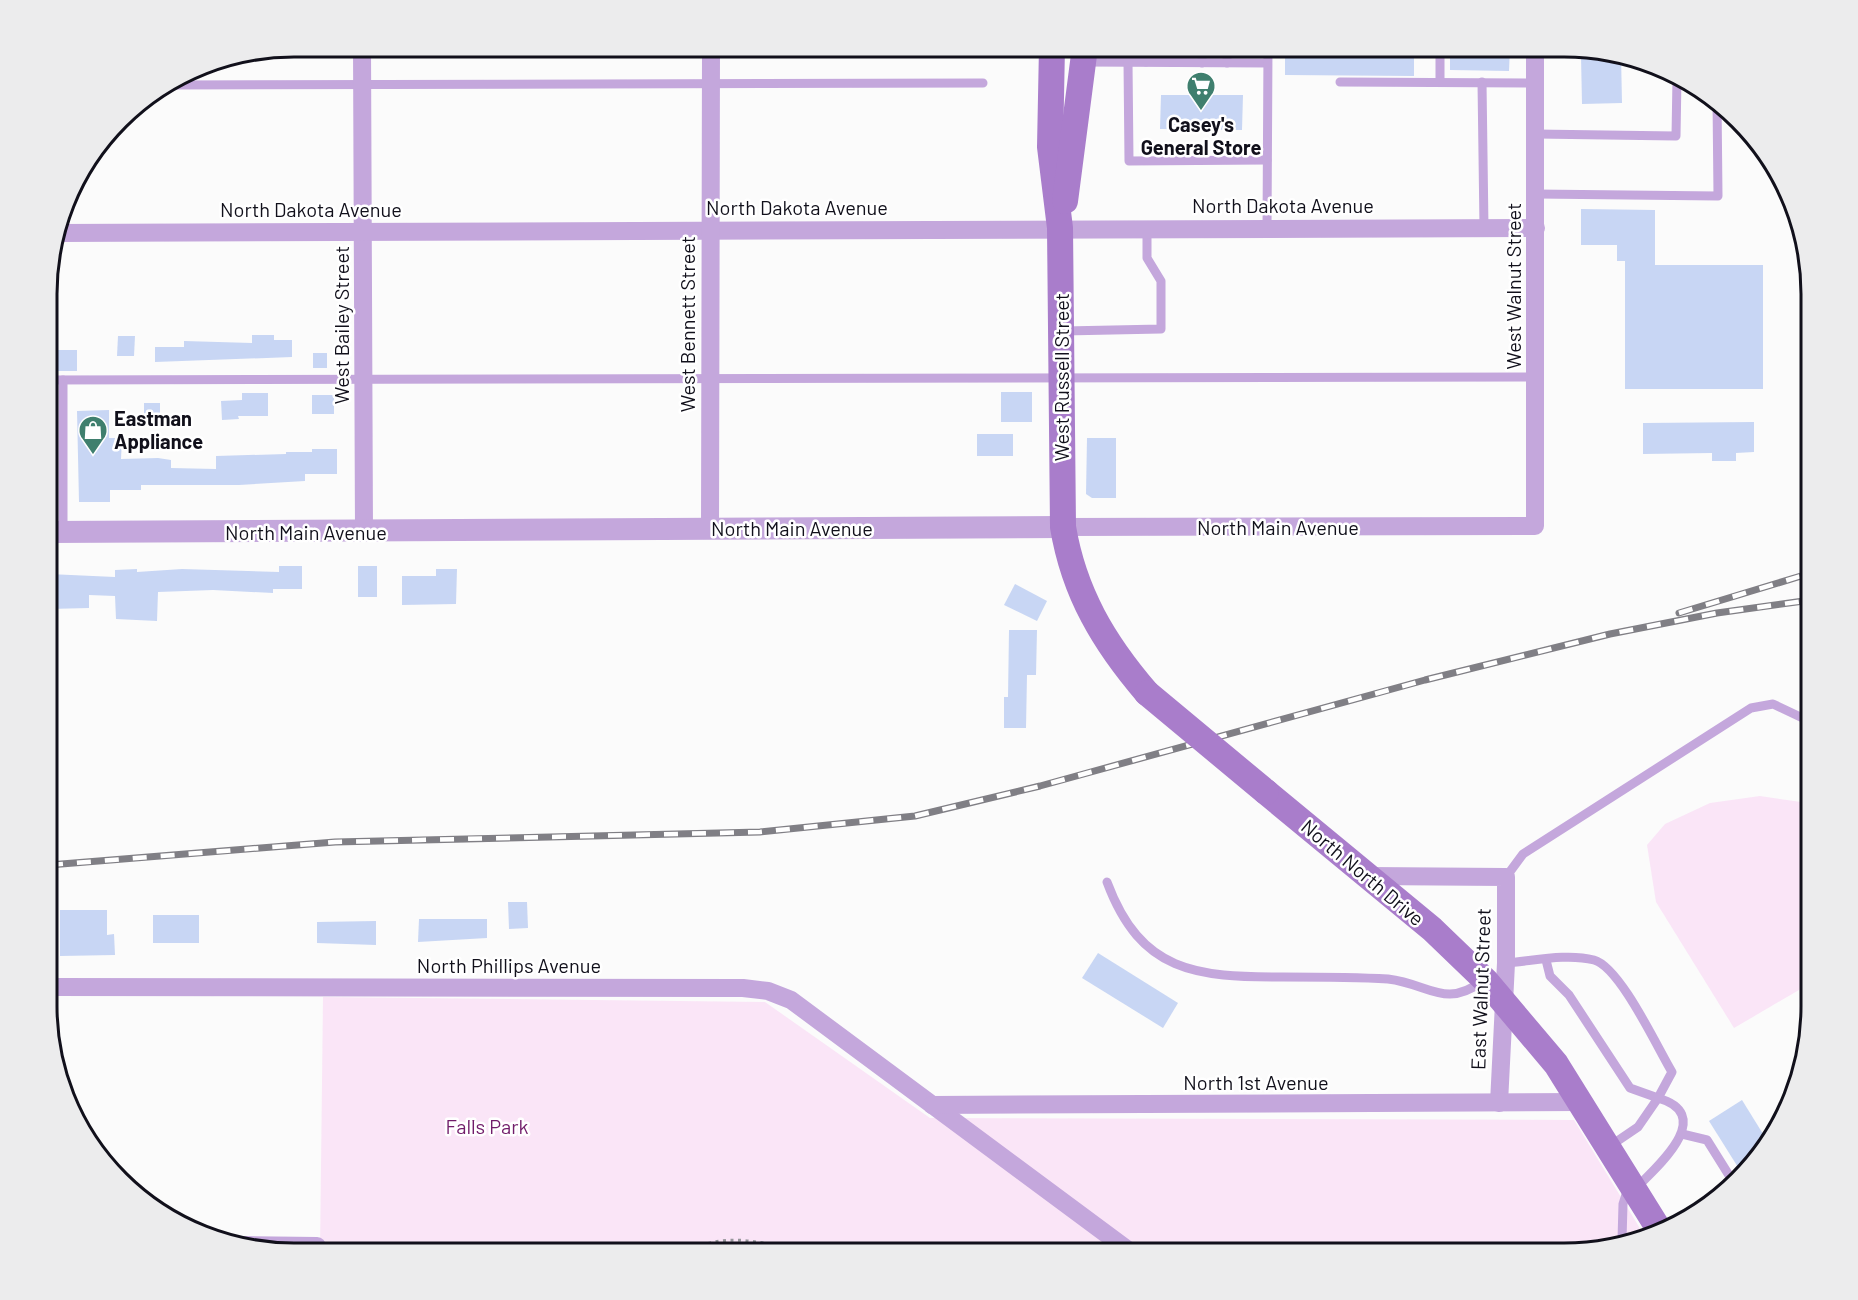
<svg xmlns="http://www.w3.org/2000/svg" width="1858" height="1300" font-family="Barlow,sans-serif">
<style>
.green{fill:#fae5f7}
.building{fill:#c8d6f4}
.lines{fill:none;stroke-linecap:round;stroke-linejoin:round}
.path{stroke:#96969b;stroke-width:3;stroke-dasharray:3 4.5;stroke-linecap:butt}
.service{stroke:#c4a7dc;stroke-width:9}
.minor{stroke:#c4a7dc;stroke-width:18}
.tertiary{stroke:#c4a7dc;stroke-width:22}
.secondary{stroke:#a97dcb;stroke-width:26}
.rail-casing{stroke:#807f85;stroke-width:7}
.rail{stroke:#fff;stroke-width:4.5;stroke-dasharray:14;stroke-linecap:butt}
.secondary-bridge{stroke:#a97dcb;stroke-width:26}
.labels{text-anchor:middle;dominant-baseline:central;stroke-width:5;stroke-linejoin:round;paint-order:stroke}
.poi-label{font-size:20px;font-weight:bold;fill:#11101b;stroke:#fff}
.street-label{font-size:20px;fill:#11101b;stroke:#fff}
.park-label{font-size:20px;fill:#711c6a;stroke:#fff}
.rim{fill:none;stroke:#11101b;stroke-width:3}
</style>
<rect width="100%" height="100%" fill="#fbfbfb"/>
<g class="green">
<polygon points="1760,796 1801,802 1811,807 1811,983 1734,1028 1656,902 1647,845 1665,824 1710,803"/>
<polygon points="323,997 765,1002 930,1118 1574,1120 1644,1235 1564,1253 320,1253"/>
</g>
<g class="building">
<polygon points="1285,47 1414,47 1414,76 1285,75"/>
<polygon points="1450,47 1510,47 1509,71 1450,70"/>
<polygon points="1621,55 1622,103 1582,104 1581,56"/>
<polygon points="1161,95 1243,95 1242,130 1160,129"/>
<polygon points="1581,209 1655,210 1655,265 1763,265 1763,389 1625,389 1625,261 1617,261 1617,245 1581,245"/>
<polygon points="252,335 274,335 274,340 292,340 292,357 155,362 155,347 184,347 184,341 252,343"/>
<polygon points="118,336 135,336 134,356 117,356"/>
<rect x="55" y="350" width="22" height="21"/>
<rect x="313" y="353" width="14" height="15"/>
<rect x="1001" y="392" width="31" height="30"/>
<polygon points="242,393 268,393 268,416 238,416 239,419 222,420 221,401 242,400"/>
<rect x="312" y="395" width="22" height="19"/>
<rect x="144" y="403" width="16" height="20"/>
<polygon points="109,410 109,438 122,438 121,459 158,458 171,460 171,468 216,469 216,456 286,454 286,452 312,452 312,449 337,449 337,474 305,474 305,481 239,485 141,485 141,490 110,490 110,502 79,502 77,411"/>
<polygon points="1754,422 1754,452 1736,453 1736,461 1712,461 1712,453 1643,454 1643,423"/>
<rect x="977" y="434" width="36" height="22"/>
<polygon points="1087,438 1116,438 1116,498 1092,498 1086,494"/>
<polygon points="279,566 302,566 302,589 273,589 273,593 213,590 158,592 157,621 116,619 115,596 89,595 89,608 49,609 49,574 115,577 115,570 137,569 137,572 182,569 279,572"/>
<rect x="358" y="566" width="19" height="31"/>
<polygon points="436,569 457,569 456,604 402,605 402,576 436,576"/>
<polygon points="1015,584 1047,601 1037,621 1004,605"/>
<polygon points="1009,630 1037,630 1036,675 1027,675 1026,728 1004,728 1004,697 1008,697"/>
<polygon points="508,902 527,902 528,928 509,929"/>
<polygon points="60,910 107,910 107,935 114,934 115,955 60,956"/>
<rect x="153" y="915" width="46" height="28"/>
<polygon points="419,919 487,919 487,938 418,942"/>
<polygon points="376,921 376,945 317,943 317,922"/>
<polygon points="1098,953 1178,1003 1163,1028 1082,978"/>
<polygon points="1742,1100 1768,1142 1761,1156 1741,1172 1709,1121"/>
</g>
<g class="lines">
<g class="path">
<polyline points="333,1246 517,1247 637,1253"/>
<path d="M688 1253C721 1230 768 1243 804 1253"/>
</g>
<g class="service">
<polyline points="1176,47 1176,62"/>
<polyline points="1227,47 1227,63"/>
<polyline points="1084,62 1267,63"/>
<polyline points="1128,62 1129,161 1267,160"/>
<polyline points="1146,62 1146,47"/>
<polyline points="1202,63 1202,47"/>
<polyline points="1340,82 1536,83"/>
<polyline points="1440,82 1440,47"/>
<polyline points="1482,82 1484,228"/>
<polyline points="168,85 983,83"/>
<polyline points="1536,134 1676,136 1677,78"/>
<polyline points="1536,194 1718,196 1717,100"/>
<polyline points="1267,228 1268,47"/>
<polyline points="1064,331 1161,329 1161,281 1147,258 1147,228"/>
<polyline points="49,380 1535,377"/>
<polyline points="63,380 63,532"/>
<polyline points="1506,877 1523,854 1751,708 1773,704 1811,722"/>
<path d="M1107 882C1141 973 1196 977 1283 977 1318 977 1353 977 1388 979 1430 984 1444 1009 1483 981"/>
<path d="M1506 963C1533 961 1567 953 1594 960 1620 967 1657 1047 1672 1072L1658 1098 1630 1088 1569 995 1550 976 1546 960"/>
<polyline points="1682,1134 1707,1140 1732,1180"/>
<path d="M1610 1146 1638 1127 1658 1098C1717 1115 1657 1167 1636 1188"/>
<polyline points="1622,1240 1623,1204 1628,1188"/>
</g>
<g class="minor">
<polyline points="362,47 364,532"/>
<polyline points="57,233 1536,228"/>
<polyline points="1063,527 1535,526 1535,47"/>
<polyline points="710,529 711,47"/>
<polyline points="1368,876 1506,877 1506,963 1499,1103"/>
<polyline points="49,987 743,988 768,991 791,1000 1132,1253"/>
<polyline points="932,1105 1581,1102"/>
<polyline points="238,1245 317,1246"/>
</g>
<polyline class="tertiary" points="49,532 1063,527"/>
<g class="secondary">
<path d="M1052 47 1050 147 1060 228 1063 527C1074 593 1104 643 1147 693"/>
<polyline points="1065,201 1085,47"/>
<polyline points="1266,792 1432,929 1485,980 1556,1064 1660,1231"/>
</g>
<g class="rail-casing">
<g id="rail">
<polyline points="1679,613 1811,573"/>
<polyline points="49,865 335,842 760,832 915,816 1040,786 1425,680 1610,634 1717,613 1811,600"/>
</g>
</g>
<use href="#rail" class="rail"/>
<polyline class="secondary-bridge" points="1147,693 1266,792"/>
</g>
<defs>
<g id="supermarket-pin" transform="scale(1.5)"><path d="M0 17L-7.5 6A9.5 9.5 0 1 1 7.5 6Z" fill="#3f7f6e" stroke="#fff"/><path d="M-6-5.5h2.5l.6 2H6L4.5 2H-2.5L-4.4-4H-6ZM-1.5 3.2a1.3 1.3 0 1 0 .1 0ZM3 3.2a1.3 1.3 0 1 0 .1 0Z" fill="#fff"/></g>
<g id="shop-pin" transform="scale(1.5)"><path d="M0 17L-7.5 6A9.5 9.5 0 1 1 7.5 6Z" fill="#3f7f6e" stroke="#fff"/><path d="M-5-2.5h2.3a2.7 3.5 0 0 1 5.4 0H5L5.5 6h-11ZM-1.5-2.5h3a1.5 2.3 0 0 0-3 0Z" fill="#fff"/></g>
</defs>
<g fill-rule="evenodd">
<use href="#supermarket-pin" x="1201" y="86"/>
<use href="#shop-pin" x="93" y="430"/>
</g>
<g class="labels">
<g class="poi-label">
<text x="1201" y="124">Casey's<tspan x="1201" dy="23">General Store</tspan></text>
<text x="114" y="418" text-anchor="start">Eastman<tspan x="114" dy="23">Appliance</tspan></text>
</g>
<g class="street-label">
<text x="1283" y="205">North Dakota Avenue</text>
<text x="797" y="207">North Dakota Avenue</text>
<text x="311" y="209">North Dakota Avenue</text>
<text transform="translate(1513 286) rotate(-90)">West Walnut Street</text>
<text transform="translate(687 324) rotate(-90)">West Bennett Street</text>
<text transform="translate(341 325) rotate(-90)">West Bailey Street</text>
<text transform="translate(1061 377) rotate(-90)">West Russell Street</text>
<text x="1278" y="527">North Main Avenue</text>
<text x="792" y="528">North Main Avenue</text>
<text x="306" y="532">North Main Avenue</text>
<text transform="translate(1363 872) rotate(40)">North North Drive</text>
<text x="509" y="965">North Phillips Avenue</text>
<text transform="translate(1480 989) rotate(-88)">East Walnut Street</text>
<text x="1256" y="1082">North 1st Avenue</text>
</g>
<g class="park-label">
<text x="487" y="1126">Falls Park</text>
</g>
</g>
<path d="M0 0H1858V1300H0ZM294 57H1564A237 237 0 0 1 1801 294V1006A237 237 0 0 1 1564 1243H294A237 237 0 0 1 57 1006V294A237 237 0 0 1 294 57Z" fill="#ececed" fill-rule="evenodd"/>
<path class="rim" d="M294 57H1564A237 237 0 0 1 1801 294V1006A237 237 0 0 1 1564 1243H294A237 237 0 0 1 57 1006V294A237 237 0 0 1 294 57Z"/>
</svg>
